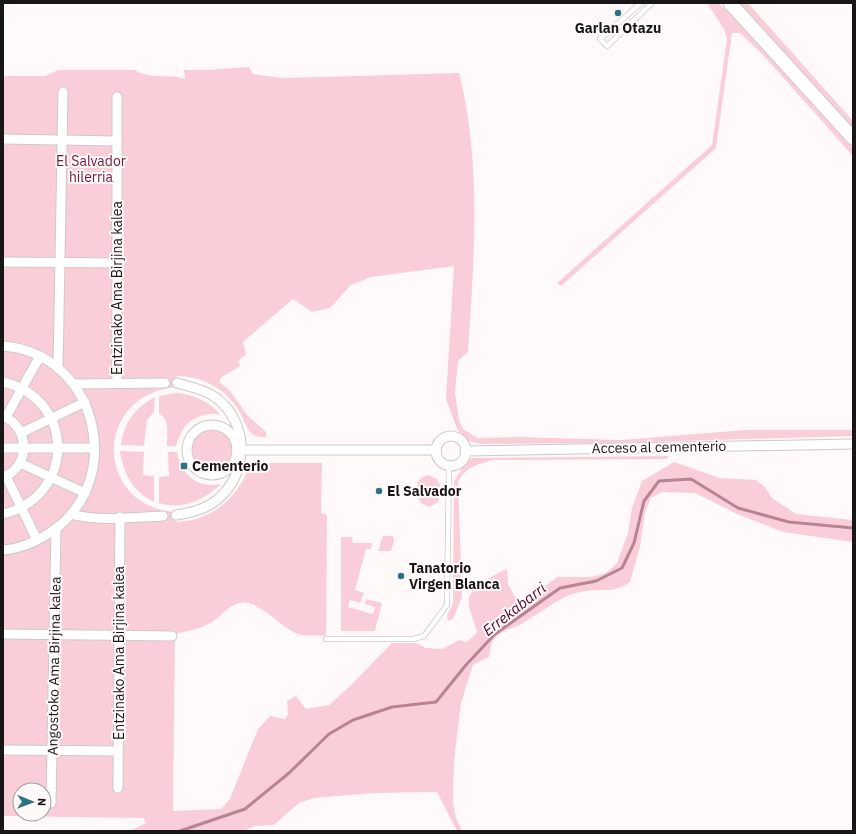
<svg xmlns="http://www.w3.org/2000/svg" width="856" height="834" font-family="'IBM Plex Sans',sans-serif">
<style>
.green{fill:#faced9;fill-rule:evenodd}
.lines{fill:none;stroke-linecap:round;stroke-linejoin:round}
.stream{stroke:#b88492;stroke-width:3}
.lane-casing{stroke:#cec8ca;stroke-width:6}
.street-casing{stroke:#cec8ca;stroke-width:11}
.secondary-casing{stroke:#cec8ca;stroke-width:15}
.lane{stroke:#fff;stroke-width:4.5}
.street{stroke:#fff;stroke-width:9}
.secondary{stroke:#fff;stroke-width:13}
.poi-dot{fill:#2d7380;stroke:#fff9fa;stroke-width:1.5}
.labels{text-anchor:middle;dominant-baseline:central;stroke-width:4;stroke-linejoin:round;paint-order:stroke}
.poi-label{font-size:14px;font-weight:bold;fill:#181616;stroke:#fff9fa;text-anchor:start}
.park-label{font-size:14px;fill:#6d1a3b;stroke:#fff9fa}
.street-label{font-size:14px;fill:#181616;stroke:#fff9fa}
.water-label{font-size:15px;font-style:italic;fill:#540026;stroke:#fff9fa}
</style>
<rect width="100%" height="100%" fill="#fff9fa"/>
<g class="green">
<polygon points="707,3 718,3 733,16 853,148 853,156 764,56 740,33 732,33 716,148 561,286 557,283 712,145 727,39 724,29"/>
<polygon points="739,3 748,3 853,121 853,129"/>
<path d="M249 67 253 74 283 78 459 73C482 163 474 260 468 352L458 361 455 392 459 421 463 429 478 438 518 437 621 440 746 430H853V436L611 443 481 444 469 441 457 429 446 399 454 266 371 277 351 285 330 308 312 312 293 299 243 342 246 354 239 360 240 366 222 377 219 382 229 390 248 416 266 432V437C261 437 255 437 251 433 245 427 243 416 238 409 225 388 201 376 177 376V387C92 394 94 507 176 512V522C205 521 227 507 242 482 247 474 247 467 256 463H322L321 513 327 515 326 636C318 635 309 636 301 635 282 630 258 598 240 603 229 605 223 614 215 620 202 629 189 631 175 634L173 811 221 809 230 799 258 729 270 716 285 719 288 714 287 701 296 696 306 709 329 705 349 687 392 643H416L426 648 442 649 459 640 467 642 477 633C475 624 471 615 469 606 465 586 494 576 507 569L508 584 518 602 530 598 557 577H592L606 573 617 563 628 533 632 508 642 481 674 462 720 478 756 480 764 486 772 498 796 514 853 520V542L783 532 737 514 695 493 662 492 651 498 645 512 640 547 630 582C613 594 605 588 586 591 561 594 544 611 523 623 514 628 497 632 492 642 490 647 490 653 489 657L473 665 461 703 454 761 453 803 456 818 462 831H457L437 792 373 793 314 798 299 803 274 825 255 826 244 831H130L146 823 143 818 3 816V76H45L58 70H135C150 80 169 73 185 79L184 70H208ZM20 790H44V814H20Z"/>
<path d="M177 393C194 395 210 401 221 416 216 413 210 414 205 415 187 419 181 430 176 446H167C167 434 170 420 159 413V396Z"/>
<path d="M155 397 154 412 147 420 144 446 121 445C124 422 135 408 155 397Z"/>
<circle cx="212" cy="450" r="20"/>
<path d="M120 451 144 452 143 475 154 476V502C133 492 123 473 120 451Z"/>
<path d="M168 452H177C181 474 197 489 221 484 203 501 183 510 159 503V477L169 476Z"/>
<path d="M668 456 667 459 493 460C478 464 466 467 458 481L462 597 453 619 448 621 447 615 453 604 454 481 464 465 472 458Z"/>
<path d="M428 475 437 479 442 490 438 502 430 507 421 503C414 493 414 478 428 475Z"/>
<polygon points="383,536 393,536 394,541 391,551 378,551"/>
<polygon points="341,537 352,537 353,543 372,543 371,549 366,549 355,590 364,593 360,603 350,600 348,607 373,614 375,607 365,604 366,599 382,603 375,631 341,631"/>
</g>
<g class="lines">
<polyline class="stream" points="180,831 245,809 289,773 329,734 353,720 392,707 436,702 466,665 495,634 560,588 596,581 622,568 634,543 644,501 659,481 691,479 738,508 789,522 853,528"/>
<g class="lane-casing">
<g id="lane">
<polyline points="641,3 600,39 607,46 652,3"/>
<polyline points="326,639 413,639 424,636 447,605 449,465"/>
</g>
</g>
<g class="street-casing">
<g id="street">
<polyline points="3,139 117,141"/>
<polyline points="3,262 117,263"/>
<path d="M3 346C97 353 128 480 51 532 37 541 20 549 3 550"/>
<polyline points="58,369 63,92"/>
<path d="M3 382C76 399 76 496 3 514"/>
<polyline points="117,383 117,97"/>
<polyline points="73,384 165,383"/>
<path d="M3 416C30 427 31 467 3 477"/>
<polyline points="6,417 40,356"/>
<circle cx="212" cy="450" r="25"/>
<polyline points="21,433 85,402"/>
<circle cx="451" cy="451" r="15"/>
<polyline points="3,448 95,448"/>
<polyline points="237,450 436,450"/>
<polyline points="465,451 853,444"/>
<polyline points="20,463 85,493"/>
<polyline points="6,476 37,540"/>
<path d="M71 514C100 522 133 517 163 516"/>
<path d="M176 515C188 513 200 511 211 504 249 480 252 424 215 397 204 389 190 387 177 383"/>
<polyline points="3,634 172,636"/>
<polyline points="3,750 118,751"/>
<polyline points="118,788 120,517"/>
<polyline points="51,803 56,528"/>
</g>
</g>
<g class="secondary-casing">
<polyline id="secondary" points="730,3 853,138"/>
</g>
<use href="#lane" class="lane"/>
<use href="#street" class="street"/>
<use href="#secondary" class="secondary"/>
</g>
<g class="poi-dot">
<circle cx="618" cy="13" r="4"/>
<rect x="180" y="462" width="8" height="8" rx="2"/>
<circle cx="379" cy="491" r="4"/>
<circle cx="401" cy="576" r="4"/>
</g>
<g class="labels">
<g class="poi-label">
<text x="618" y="28" text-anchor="middle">Garlan Otazu</text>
<text x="192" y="466">Cementerio</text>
<text x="387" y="491">El Salvador</text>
<text x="409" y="568">Tanatorio<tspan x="409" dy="16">Virgen Blanca</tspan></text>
</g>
<g class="park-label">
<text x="91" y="161">El Salvador<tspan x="91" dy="16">hilerria</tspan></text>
</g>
<g class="street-label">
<text transform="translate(117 288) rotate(-90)">Entzinako Ama Birjina kalea</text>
<text transform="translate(659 447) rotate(-1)">Acceso al cementerio</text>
<text transform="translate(119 653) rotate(-90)">Entzinako Ama Birjina kalea</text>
<text transform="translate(54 666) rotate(-89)">Angostoko Ama Birjina kalea</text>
</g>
<g class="water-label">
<text transform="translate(514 609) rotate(-38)">Errekabarri</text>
</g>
</g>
<rect width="856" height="834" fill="none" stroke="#181616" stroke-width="8"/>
<g transform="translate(32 802) rotate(91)"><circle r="19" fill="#fff9fa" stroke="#a39e9f"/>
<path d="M0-3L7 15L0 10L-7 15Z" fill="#2d7380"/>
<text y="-6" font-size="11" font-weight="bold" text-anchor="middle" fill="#181616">N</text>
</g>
</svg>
